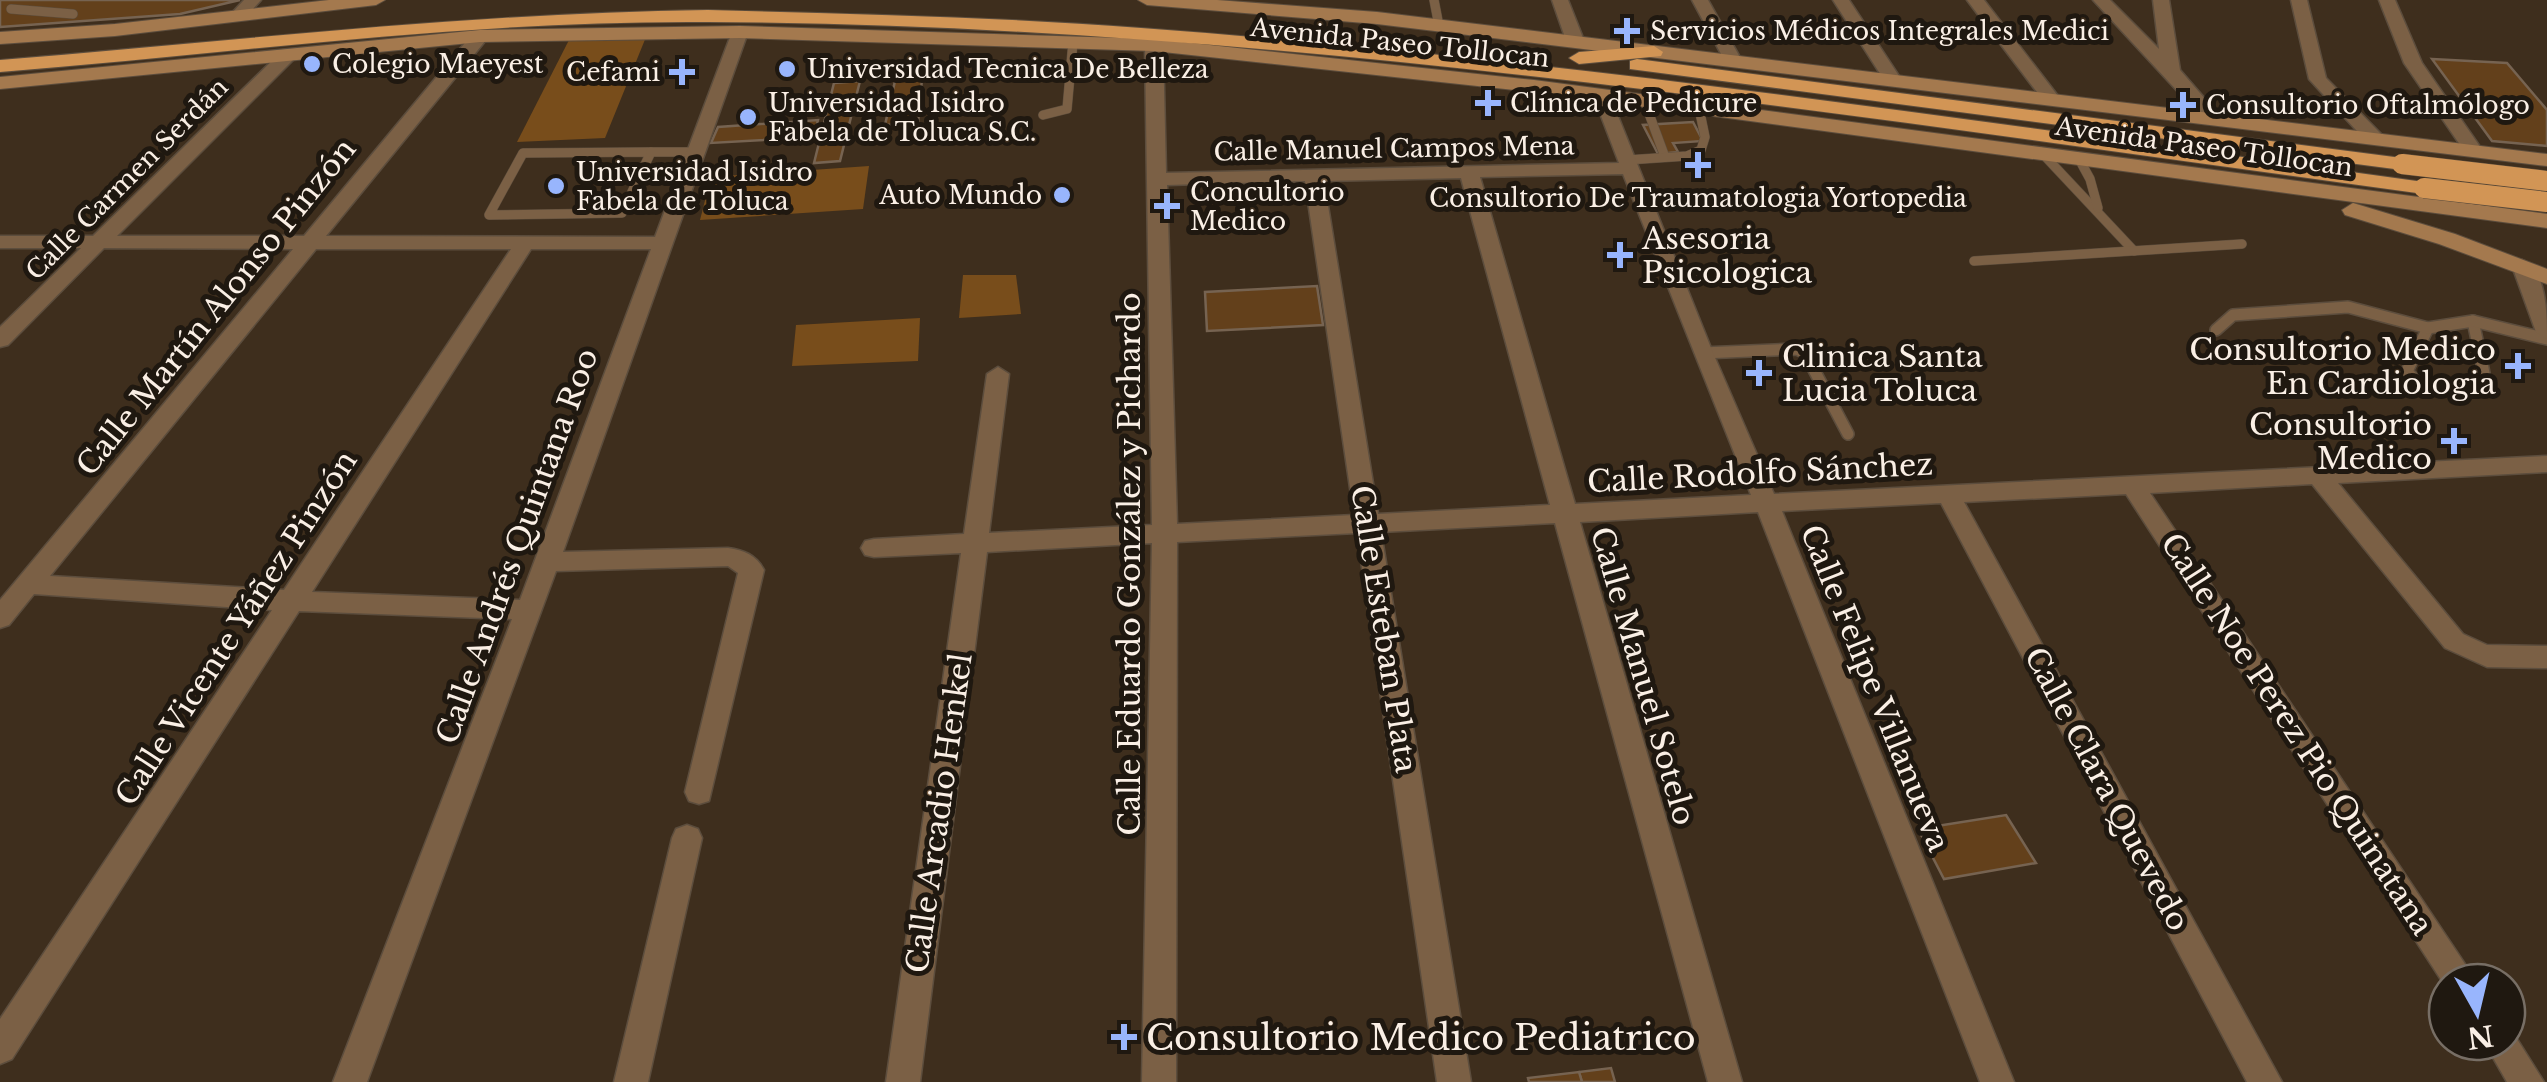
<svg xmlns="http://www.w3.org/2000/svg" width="2547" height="1082" font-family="'Libre Baskerville',serif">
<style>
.green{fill:#784d1b}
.building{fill:#63401b;stroke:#766351;stroke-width:2.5}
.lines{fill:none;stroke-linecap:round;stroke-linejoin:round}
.service-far1-casing{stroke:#5c4d3d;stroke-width:10}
.service-casing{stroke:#5c4d3d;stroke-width:14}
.minor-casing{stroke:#5c4d3d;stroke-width:3}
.secondary-casing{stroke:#5c4d3d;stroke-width:2}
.trunk-casing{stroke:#5c4d3d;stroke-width:2}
.service-far1{stroke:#7b6045;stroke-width:9}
.service{stroke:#7b6045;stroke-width:11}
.minor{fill:#7b6045;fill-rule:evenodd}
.secondary{fill:#a4794e;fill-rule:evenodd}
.trunk{fill:#d29555;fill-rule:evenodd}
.trunk-bridge-casing{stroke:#5c4d3d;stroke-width:21;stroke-linecap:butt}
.trunk-bridge{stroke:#d29555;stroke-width:20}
.poi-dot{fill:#98b5fd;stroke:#1f1810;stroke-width:4}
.labels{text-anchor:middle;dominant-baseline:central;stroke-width:10;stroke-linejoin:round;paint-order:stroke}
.far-poi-label{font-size:25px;fill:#faefe5;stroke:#1f1810;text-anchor:start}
.far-street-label{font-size:25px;fill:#faefe5;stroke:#1f1810}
.poi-label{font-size:30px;fill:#faefe5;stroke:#1f1810;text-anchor:start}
.street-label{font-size:30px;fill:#faefe5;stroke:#1f1810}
.near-poi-label{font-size:35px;fill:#faefe5;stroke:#1f1810;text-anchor:start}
</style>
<rect width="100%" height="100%" fill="#3e2e1d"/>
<g class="green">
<polygon points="646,37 605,138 517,142 569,40"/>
<polygon points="869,166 863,209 700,220 711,177"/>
<polygon points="963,275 1016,275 1021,314 959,318"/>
<polygon points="920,318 918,361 792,366 796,325"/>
</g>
<g class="building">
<polygon points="0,0 240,0 180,14 0,27"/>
<polygon points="2432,59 2507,63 2547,110 2547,146 2492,141"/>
<polygon points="922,79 918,123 885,125 895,81"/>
<polygon points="860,81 840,161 814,163 834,83"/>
<polygon points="818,120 814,137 711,143 718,127"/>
<polygon points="1693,122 1703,141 1673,143 1678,152 1658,154 1643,125"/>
<polygon points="1317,286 1323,325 1207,331 1205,292"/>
<polygon points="2006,815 2036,863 1944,879 1918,829"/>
<polygon points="1611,1068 1615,1082 1582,1082 1579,1072"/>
<polygon points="1579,1072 1582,1082 1529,1082 1528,1078"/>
</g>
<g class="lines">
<g class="service-far1-casing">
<g id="service-far1">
<polyline points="1434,0 1439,26"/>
<polyline points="11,9 73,14"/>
<polyline points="1644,100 1665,157"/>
<polyline points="1043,115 1067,109 1073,42"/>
<polygon points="651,152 622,213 489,215 523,153"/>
<polyline points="651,152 697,152"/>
<polyline points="2041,152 2134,251"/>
<polyline points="2078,157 2090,179 2098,208"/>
<polyline points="1627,160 1687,156 1701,150 1705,137 1699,108"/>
<polyline points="1974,261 2242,244"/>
</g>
</g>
<g class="service-casing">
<g id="service">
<path d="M2428 328 2407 371C2425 397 2455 391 2482 385L2485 378 2473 321"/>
<polyline points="2216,330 2233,315 2348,307 2428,328 2473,321 2547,339"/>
<polyline points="1702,353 1797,349 1805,353 1848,434"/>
</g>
</g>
<g class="minor-casing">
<g id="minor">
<polygon points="244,0 261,0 244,19 232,19 230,15"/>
<polygon points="1552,0 1568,0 1585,43 1582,47 1567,43"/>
<polygon points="1692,0 1708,0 1742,61 1739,65 1727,65"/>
<polygon points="1833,0 1849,0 1901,79 1898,83 1886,83"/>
<polygon points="1967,0 1984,0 2058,96 2058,104 2046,104"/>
<polygon points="2093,0 2110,0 2159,49 2153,0 2169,0 2180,70 2219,115 2219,123 2207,123"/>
<polygon points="2291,0 2307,0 2326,78 2382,135 2382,143 2368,143 2309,79"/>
<polygon points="2379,0 2395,0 2422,63 2483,151 2481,155 2467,155 2404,63"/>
<path d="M740 27 748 32 563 552 728 548C744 550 756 555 764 570L709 801 699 804 689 801 685 792 738 573 728 566 556 571 367 1082H333L512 619 299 611 12 1059 0 1064V1019L272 610 34 594 9 625 0 628V600L293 249 104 248 8 345 0 347V327L81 248H0V236H93L283 50H295V58L117 236H304L474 32 480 31 489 36 486 40 326 236 655 237 732 32ZM316 249H511L284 590 50 576ZM531 249H651L520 600 312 592Z"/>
<path d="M1154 40 1163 45 1166 173 1619 163 1593 95 1596 91H1608L1713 353 1774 494 2547 456V472L2338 483 2463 634 2487 645 2547 646V668L2487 667 2445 648 2312 484 2150 493 2477 982H2447V989L2126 494 1964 502 2282 1082H2247L1941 503 1782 511 2014 1082H1980L1758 512 1580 522 1742 1082H1708L1555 523 1381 532 1471 1082H1437L1357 533 1177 542 1176 1082H1142L1152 543 987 552 920 1082H886L961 553 874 557 865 555 861 548 865 541 874 539 964 534 987 374 998 367 1009 374 989 533 1152 525 1145 45ZM1623 174 1751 495 1575 504 1480 177ZM1461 178 1550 505 1378 514 1324 181ZM1305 181 1354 515 1177 524 1167 185Z"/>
<path d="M2522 260C2547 269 2547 316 2547 339L2536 332 2512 266Z"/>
<polygon points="687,825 698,829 702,838 648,1082 614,1082 672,838 676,829"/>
<polygon points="2507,1029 2512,1031 2544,1082 2507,1082 2484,1042 2507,1042"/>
</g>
</g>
<g class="secondary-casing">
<g id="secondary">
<polygon points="329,0 385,0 376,5 115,36 0,44 0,32 115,24"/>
<polygon points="1138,0 1217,0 1377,12 2547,154 2547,166 1377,24 1147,5"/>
<polygon points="740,26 1154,39 1534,80 2547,214 2547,228 1534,92 1154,51 740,38 480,42 0,89 0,77 480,30"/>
<polygon points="2353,203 2455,234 2547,269 2547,284 2439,244 2345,215 2342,210"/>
</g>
</g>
<g class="trunk-casing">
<g id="trunk">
<path d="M708 10C853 14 997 17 1141 28 1571 60 1997 124 2424 182L2435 188 2424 194C1855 117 1284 25 708 22 471 20 236 53 0 72V60C236 41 471 13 708 10Z"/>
<polygon points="1654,46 1663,52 1661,56 1579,64 1569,58 1579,52"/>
<polygon points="1637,59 2402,158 2412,164 2402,170 1630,69 1630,61"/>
</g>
</g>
<use href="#service-far1" class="service-far1"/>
<use href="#service" class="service"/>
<use href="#minor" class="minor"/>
<use href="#secondary" class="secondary"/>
<use href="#trunk" class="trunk"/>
<g class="trunk-bridge-casing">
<g id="trunk-bridge">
<polyline points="2402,164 2547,181"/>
<polyline points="2424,188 2547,202"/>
</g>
</g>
<use href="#trunk-bridge" class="trunk-bridge"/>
</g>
<g class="poi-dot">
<path d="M1622 16h10v10h10v10h-10v10h-10v-10h-10v-10h10z"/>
<circle cx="312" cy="64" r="10"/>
<circle cx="787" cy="69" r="10"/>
<path d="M677 57h10v10h10v10h-10v10h-10v-10h-10v-10h10z"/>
<path d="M1483 88h10v10h10v10h-10v10h-10v-10h-10v-10h10z"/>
<path d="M2178 90h10v10h10v10h-10v10h-10v-10h-10v-10h10z"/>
<circle cx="748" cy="117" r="10"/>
<path d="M1693 150h10v10h10v10h-10v10h-10v-10h-10v-10h10z"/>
<circle cx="556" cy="186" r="10"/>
<circle cx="1062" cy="195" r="10"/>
<path d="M1162 191h10v10h10v10h-10v10h-10v-10h-10v-10h10z"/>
<path d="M1615 240h10v10h10v10h-10v10h-10v-10h-10v-10h10z"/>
<path d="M2513 351h10v10h10v10h-10v10h-10v-10h-10v-10h10z"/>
<path d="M1754 358h10v10h10v10h-10v10h-10v-10h-10v-10h10z"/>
<path d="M2449 426h10v10h10v10h-10v10h-10v-10h-10v-10h10z"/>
<path d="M1119 1022h10v10h10v10h-10v10h-10v-10h-10v-10h10z"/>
</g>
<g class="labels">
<g class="far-poi-label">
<text x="1650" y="31">Servicios Médicos Integrales Medici</text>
<text x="332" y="64">Colegio Maeyest</text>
<text x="807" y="69">Universidad Tecnica De Belleza</text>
<text x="660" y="72" text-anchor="end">Cefami</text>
<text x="768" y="103">Universidad Isidro<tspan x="768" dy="29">Fabela de Toluca S.C.</tspan></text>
<text x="1510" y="103">Clínica de Pedicure</text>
<text x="2206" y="105">Consultorio Oftalmólogo</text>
<text x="576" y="172">Universidad Isidro<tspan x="576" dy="29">Fabela de Toluca</tspan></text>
<text x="1190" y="192">Concultorio<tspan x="1190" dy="29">Medico</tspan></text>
<text x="1042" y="195" text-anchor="end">Auto Mundo</text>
<text x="1698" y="198" text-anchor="middle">Consultorio De Traumatologia Yortopedia</text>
</g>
<g class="far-street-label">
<text transform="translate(1400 43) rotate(6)">Avenida Paseo Tollocan</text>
<text transform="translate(2204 147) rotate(8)">Avenida Paseo Tollocan</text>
<text transform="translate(1394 149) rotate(-1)">Calle Manuel Campos Mena</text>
<text transform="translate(127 179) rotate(-45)">Calle Carmen Serdán</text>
</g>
<g class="poi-label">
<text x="1642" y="238">Asesoria<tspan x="1642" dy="34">Psicologica</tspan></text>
<text x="2496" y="349" text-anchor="end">Consultorio Medico<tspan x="2496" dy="34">En Cardiologia</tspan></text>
<text x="1782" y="356">Clinica Santa<tspan x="1782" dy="34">Lucia Toluca</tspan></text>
<text x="2432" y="424" text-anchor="end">Consultorio<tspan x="2432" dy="34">Medico</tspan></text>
</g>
<g class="street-label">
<text transform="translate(216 307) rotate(-51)">Calle Martín Alonso Pinzón</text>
<text transform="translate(1760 473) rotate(-3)">Calle Rodolfo Sánchez</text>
<text transform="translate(517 546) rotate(-70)">Calle Andrés Quintana Roo</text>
<text transform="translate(1129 564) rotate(-90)">Calle Eduardo González y Pichardo</text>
<text transform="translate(236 628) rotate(-57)">Calle Vicente Yáñez Pinzón</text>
<text transform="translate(1384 629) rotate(81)">Calle Esteban Plata</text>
<text transform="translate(1643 676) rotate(74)">Calle Manuel Sotelo</text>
<text transform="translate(1875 688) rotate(68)">Calle Felipe Villanueva</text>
<text transform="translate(2297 734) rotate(57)">Calle Noe Perez Pio Quinatana</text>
<text transform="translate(2107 789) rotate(62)">Calle Clara Quevedo</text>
<text transform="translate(939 813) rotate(-82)">Calle Arcadio Henkel</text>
</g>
<g class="near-poi-label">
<text x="1146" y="1037">Consultorio Medico Pediatrico</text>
</g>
</g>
<g transform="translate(2477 1012) rotate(172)"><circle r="48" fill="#1f1810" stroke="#776e65" stroke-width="2.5"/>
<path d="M0-8L18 38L0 25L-18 38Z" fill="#98b5fd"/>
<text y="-15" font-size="28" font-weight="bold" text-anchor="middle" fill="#faefe5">N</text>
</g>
</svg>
